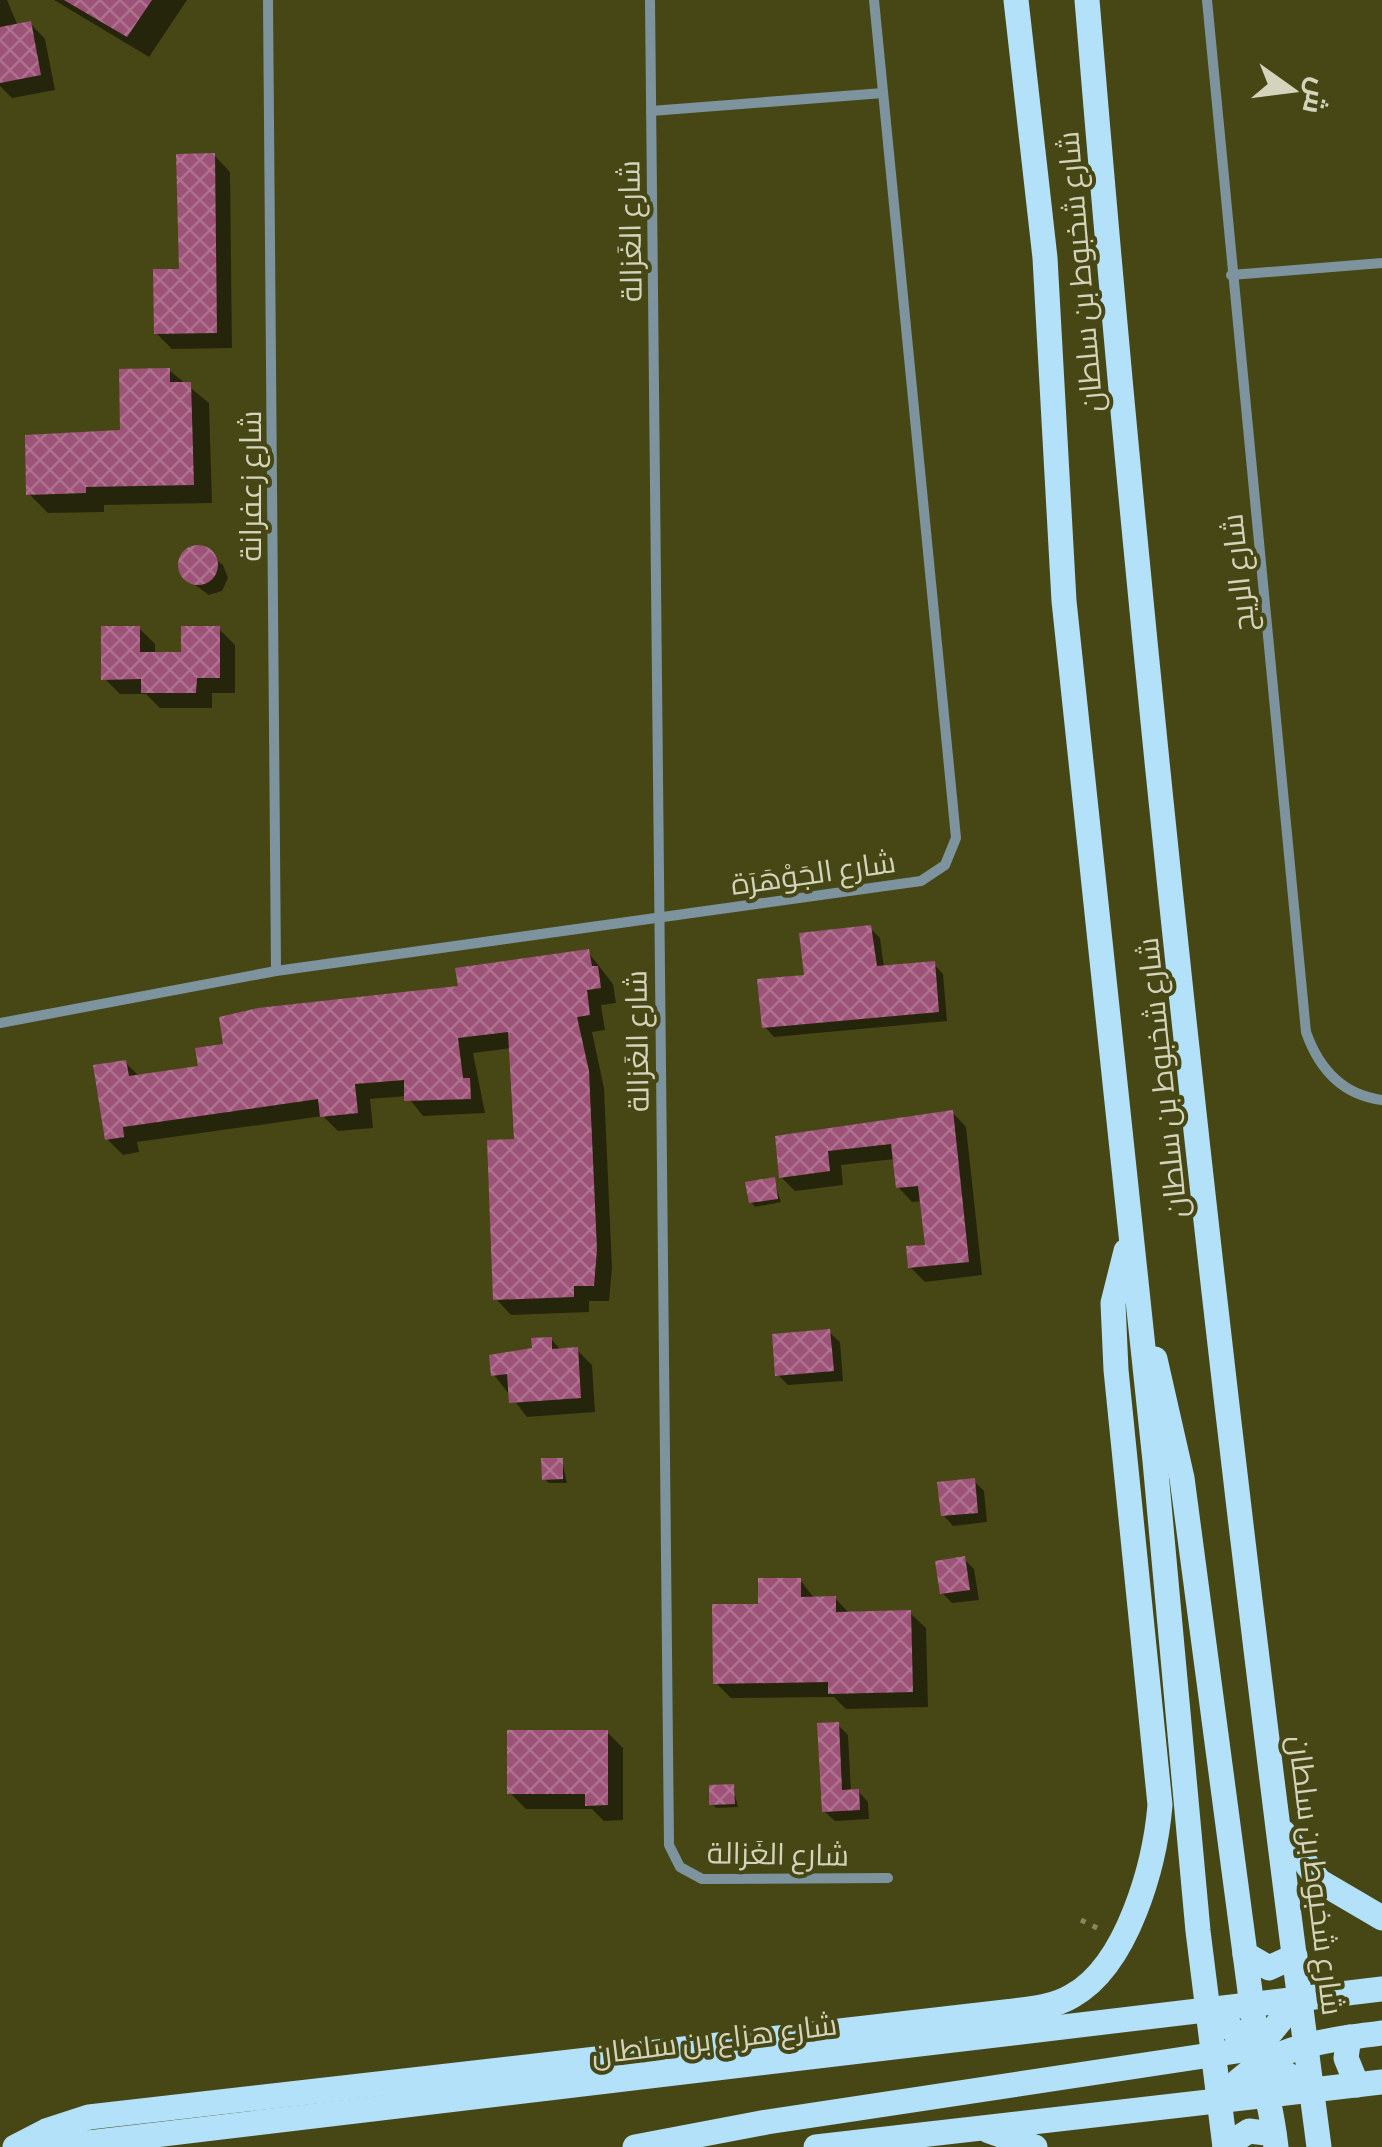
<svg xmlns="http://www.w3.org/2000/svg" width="1382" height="2147" font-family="Commissioner,Cairo,sans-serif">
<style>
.shadow{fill:#0007}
.building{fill:url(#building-cross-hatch)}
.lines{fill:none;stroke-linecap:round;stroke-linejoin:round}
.path{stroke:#878862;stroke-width:5;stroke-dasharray:5 8;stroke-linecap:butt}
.minor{stroke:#7d949f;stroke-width:10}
.primary{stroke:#b2e1f9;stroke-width:25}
.labels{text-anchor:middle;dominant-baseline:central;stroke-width:8;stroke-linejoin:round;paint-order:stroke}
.street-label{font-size:30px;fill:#d3d4bb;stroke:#474716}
</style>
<defs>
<pattern id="building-cross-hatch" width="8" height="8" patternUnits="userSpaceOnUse" patternTransform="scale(2.5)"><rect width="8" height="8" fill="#9d5278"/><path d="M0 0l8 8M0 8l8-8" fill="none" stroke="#ae728f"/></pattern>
</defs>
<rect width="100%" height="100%" fill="#474716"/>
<g class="shadow">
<polygon points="0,0 7,0 18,26 30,23 45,39 55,90 12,98 0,86"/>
<polygon points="54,0 187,0 149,57"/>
<polygon points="214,155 230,172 232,348 172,349 156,333 182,271"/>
<polygon points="169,370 209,403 212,503 104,505 104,512 48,513 29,494 122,432"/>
<polygon points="200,547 223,565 228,578 222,591 209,595 185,578 180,564 186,552"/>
<polygon points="139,628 155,644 155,654 184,654 219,629 235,645 235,693 212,693 212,708 160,708 146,694 120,694 104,678"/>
<polygon points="870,928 880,938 884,968 934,964 943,974 947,1021 774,1037 765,1027 807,977"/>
<polygon points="588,952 613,984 616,1003 601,1005 605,1030 592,1032 604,1088 612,1268 609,1301 589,1301 589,1312 511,1315 496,1299 517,1142 512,1048 473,1053 485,1113 423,1116 407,1096 370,1099 373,1128 338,1131 323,1116 137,1142 139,1152 123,1155 107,1139 125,1062 140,1077 201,1068"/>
<polygon points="952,1112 966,1127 982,1275 925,1282 910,1267 927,1247 923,1201 912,1202 898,1187 895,1159 841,1165 843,1185 795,1191 781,1177 777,1138"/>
<polygon points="774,1180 781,1202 755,1207 751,1202"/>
<polygon points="829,1332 840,1342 843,1381 788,1385 778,1375"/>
<polygon points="551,1339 562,1351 577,1350 592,1365 595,1412 527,1417 494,1375"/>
<polygon points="562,1460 567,1483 549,1483 544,1479"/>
<polygon points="974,1481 984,1491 987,1522 953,1526 943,1515"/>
<polygon points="964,1559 974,1569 979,1600 952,1603 942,1593"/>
<polygon points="800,1580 815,1599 835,1598 850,1614 910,1613 926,1628 928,1707 846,1709 834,1697 731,1698 716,1683 760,1606"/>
<polygon points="838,1725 848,1735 851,1792 858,1791 868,1802 869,1819 835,1821 824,1811"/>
<polygon points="607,1732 623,1748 623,1820 604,1821 592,1809 526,1809 510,1793"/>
<polygon points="733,1787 738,1807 716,1808 712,1804"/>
</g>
<g class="building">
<polygon points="64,0 152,0 127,37"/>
<polygon points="31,21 41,75 0,83 0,27"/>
<polygon points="215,153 217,333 154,334 153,269 179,269 176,154"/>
<polygon points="170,368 170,382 191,382 194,485 86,487 86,493 26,495 25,435 120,430 119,369"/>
<circle cx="198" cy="565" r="20"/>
<polygon points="101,626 140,626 140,652 181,652 181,626 220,626 220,678 197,678 196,693 141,693 141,679 101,680"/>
<polygon points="871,925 877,966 935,961 939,1012 762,1028 757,979 804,975 799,933"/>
<polygon points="589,949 592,966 598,966 601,988 587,990 590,1015 577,1017 589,1071 597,1250 594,1286 574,1286 574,1297 493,1300 487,1140 514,1139 508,1032 458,1038 463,1078 470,1078 471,1099 404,1101 404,1080 355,1084 358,1113 320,1117 318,1099 123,1127 124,1137 105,1140 93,1065 126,1060 129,1076 198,1066 195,1048 223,1044 219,1017 258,1008 458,986 455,968"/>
<polygon points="953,1110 969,1262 908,1268 906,1246 925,1245 918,1186 896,1188 891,1144 828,1151 830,1171 779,1178 775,1136"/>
<polygon points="775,1177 778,1199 749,1203 745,1182"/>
<polygon points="830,1329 834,1371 775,1376 772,1334"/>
<polygon points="552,1337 552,1349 578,1347 581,1398 509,1403 507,1374 491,1376 489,1355 532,1348 531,1338"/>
<polygon points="541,1458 563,1458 563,1479 542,1480"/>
<polygon points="975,1478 978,1513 941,1516 937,1482"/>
<polygon points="965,1556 970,1590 940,1594 935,1561"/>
<polygon points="758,1578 801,1578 801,1597 836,1596 836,1612 911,1610 913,1692 828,1694 828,1682 713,1684 712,1604 758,1604"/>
<polygon points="839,1722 842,1790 859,1789 860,1810 822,1812 817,1723"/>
<polygon points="507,1730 608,1730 608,1805 585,1806 585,1794 507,1794"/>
<polygon points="734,1784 735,1804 709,1805 709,1785"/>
</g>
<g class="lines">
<polyline class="path" points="1081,1920 1101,1930"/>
<g class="minor">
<polyline points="268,0 276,971"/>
<polyline points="650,0 669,1845 680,1867 702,1879 888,1878"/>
<path d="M1207 0 1306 1032C1319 1069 1343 1095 1382 1100"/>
<polyline points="651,111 883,93"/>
<polyline points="1231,275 1382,263"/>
<polyline points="0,1023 276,971 921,881 945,865 956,838 874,0"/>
</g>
<g class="primary">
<polyline points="1016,0 1045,258 1064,601 1155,1461 1198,1931 1225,2147"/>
<path d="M1087 0C1146 717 1225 1434 1319 2147"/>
<polyline points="1155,1359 1182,1478 1255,2029 1277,2068 1312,2090"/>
<polyline points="1283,1832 1319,1881 1382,1918"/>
<polyline points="1245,1954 1269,1968 1295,1956"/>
<path d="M1208 2008C1258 2043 1269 2089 1276 2147"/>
<polyline points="1349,2037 1346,2058 1357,2085"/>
<path d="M1219 2101C1263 2047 1317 2041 1382 2033"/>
<polyline points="989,2131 1035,2147"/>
<polyline points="1225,2146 1249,2131 1274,2134"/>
<path d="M15 2147 46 2131 89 2117 1005 2012C1028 2009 1052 2008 1072 1996 1128 1965 1155 1864 1160 1805L1116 1370 1113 1303 1126 1251"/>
<polyline points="54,2147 1382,1989"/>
<polyline points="635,2147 767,2122 1237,2051 1271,2032 1299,1998"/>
<polyline points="816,2147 1382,2082"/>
</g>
</g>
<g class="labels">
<g class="street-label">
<text transform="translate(628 231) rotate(-91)">شارع الغَزالة</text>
<text transform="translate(1078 272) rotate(-95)">شارع شخبوط بن سلطان</text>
<text transform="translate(248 486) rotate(-90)">شارع زعفرانة</text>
<text transform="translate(1236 573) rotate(-96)">شارع الريح</text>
<text transform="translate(813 871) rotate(-8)">شارع الجَوْهَرَة</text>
<text transform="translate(635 1041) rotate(-91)">شارع الغَزالة</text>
<text transform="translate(1160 1078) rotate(-96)">شارع شخبوط بن سلطان</text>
<text transform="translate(778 1852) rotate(1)">شارع الغَزالة</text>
<text transform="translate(1318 1875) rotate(83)">شارع شخبوط بن سلطان</text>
<text transform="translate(714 2037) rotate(-7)">شارع هزاع بن سلطان</text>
</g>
</g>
<g transform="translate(1292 90) rotate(104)" stroke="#474716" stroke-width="8" paint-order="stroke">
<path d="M0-8L18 38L0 25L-18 38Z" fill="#d3d4bb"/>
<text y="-15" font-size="28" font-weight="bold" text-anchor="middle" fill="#d3d4bb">ش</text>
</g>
</svg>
